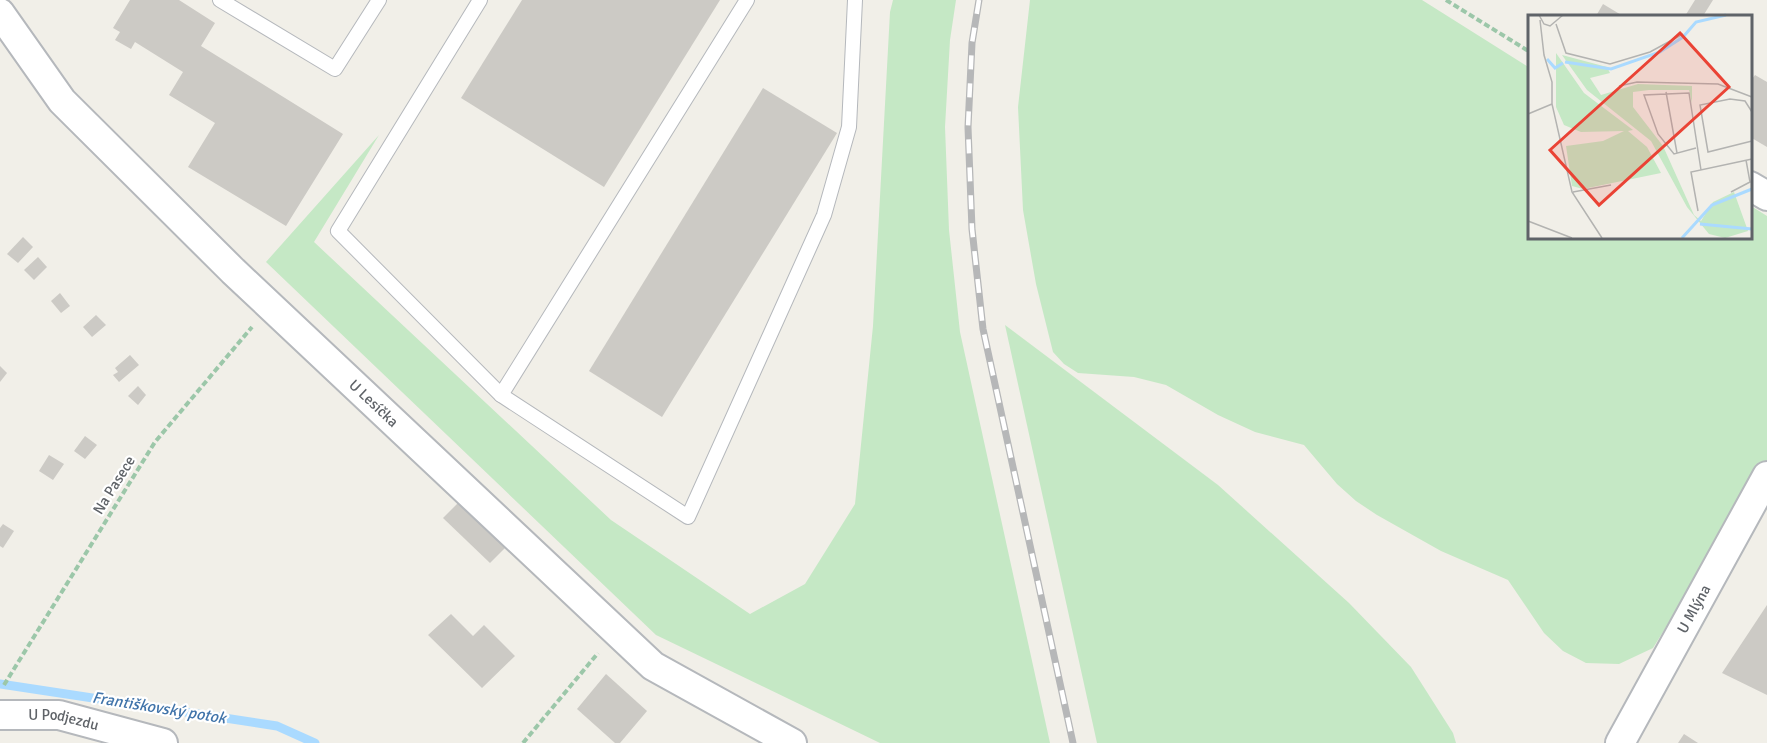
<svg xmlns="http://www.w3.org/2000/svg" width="1767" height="743" font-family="Signika,sans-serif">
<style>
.green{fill:#c5e8c5}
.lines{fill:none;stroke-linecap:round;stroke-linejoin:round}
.stream{stroke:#aadaff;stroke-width:9}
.building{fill:#cccac5}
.service-casing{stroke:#b5b8bc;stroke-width:16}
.minor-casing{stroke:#b5b8bc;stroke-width:32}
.path{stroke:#9cc7a9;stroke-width:4;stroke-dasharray:6 3;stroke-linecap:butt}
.service{stroke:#fff;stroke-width:14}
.minor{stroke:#fff;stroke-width:28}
.rail-casing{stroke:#b6b7b8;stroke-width:7}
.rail{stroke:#fff;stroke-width:4.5;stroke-dasharray:14;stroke-linecap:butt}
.labels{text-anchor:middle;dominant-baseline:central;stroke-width:4.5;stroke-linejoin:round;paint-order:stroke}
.street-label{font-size:15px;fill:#5f6368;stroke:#fff}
.water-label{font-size:16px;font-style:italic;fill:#4174aa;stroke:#fff}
.inset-river{fill:none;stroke:#aadaff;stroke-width:3}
.inset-road{fill:none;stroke:#b3b3b1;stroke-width:1.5}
.view{fill:#ea4335;fill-opacity:0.15;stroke:#ea4335;stroke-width:3}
.inset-edge{fill:none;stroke:#5f6368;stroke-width:3}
</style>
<rect width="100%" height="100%" fill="#f1efe8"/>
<g class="green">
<polygon points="893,0 956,0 950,40 945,127 949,230 960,332 1050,743 880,743 656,635 266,262 379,135 314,242 611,520 750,614 805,584 855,504 873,326 890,12"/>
<polygon points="1030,0 1422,0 1530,68 1530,237 1750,237 1751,206 1767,216 1767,460 1753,487 1653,648 1619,664 1586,663 1563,651 1544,633 1508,580 1441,551 1377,515 1356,501 1337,484 1304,445 1255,432 1218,415 1166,385 1134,377 1078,373 1064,364 1053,352 1036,284 1023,210 1018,107"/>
<polygon points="1005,325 1218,485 1349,603 1411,667 1453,733 1456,743 1097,743"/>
</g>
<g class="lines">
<polyline class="stream" points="0,684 277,726 315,743"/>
</g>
<g class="building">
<polygon points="130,0 179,0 215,23 201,46 343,134 286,226 188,167 215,123 169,95 183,72 135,42 131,49 115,40 120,32 113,28"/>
<polygon points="522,0 720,0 604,187 461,98"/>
<polygon points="1695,0 1713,0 1703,16 1685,16"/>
<polygon points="1603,4 1623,16 1596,16"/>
<polygon points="1755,75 1767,82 1767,147 1750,137 1750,82"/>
<polygon points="763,88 837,133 662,417 589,371"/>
<polygon points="23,237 33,247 18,263 7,254"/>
<polygon points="38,257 47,267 34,280 24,270"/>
<polygon points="60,293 70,306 61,313 51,301"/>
<polygon points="96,315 106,325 92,337 83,327"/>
<polygon points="130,355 139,365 119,382 113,375 118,372 115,368"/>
<polygon points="0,366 7,373 0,382"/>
<polygon points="138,386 146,395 138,405 128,396"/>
<polygon points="85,436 97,445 85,459 74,451"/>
<polygon points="49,455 64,464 53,480 39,471"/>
<polygon points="462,499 509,544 490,563 443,518"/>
<polygon points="3,524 14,531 3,548 0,546 0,528"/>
<polygon points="1767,605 1767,695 1722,673"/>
<polygon points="451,614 473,636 484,625 515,656 482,688 428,635"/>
<polygon points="606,674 647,711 620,743 615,743 577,709"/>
<polygon points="1684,734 1698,743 1678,743"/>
</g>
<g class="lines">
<g class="service-casing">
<g id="service">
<polyline points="220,0 335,69 379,0"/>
<polyline points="480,0 338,231 501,395 688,517 824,215 849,127 855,0"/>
<polyline points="501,395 747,0"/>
</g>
</g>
<g class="minor-casing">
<g id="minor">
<path id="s1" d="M0 13 62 101 233 271 653 666 792 743"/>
<polyline points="1750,186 1767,196"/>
<path id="s2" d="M0 715H59L163 743"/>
<path id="s3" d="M1620 743 1767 476"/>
</g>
</g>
<g class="path">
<polyline points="1446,0 1530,52"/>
<polyline points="4,685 155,442 252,327"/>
<polyline points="523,743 598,653"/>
</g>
<use href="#service" class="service"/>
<use href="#minor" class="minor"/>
<g class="rail-casing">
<polyline id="rail" points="979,0 972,43 968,127 972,229 983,329 1073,743"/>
</g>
<use href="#rail" class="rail"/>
</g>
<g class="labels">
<g class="street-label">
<text stroke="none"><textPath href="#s1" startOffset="542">U Lesíčka</textPath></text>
<text transform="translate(114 485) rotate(-58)">Na Pasece</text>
<text stroke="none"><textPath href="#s3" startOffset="153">U Mlýna</textPath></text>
<text stroke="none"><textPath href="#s2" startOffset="64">U Podjezdu</textPath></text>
</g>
<g class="water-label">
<text transform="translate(159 708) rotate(9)">Františkovský potok</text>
</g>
</g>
<g transform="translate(1528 15)">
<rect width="224" height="224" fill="#f1efe8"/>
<path d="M28 38 56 78 105 115 100 116 119 132 133 158 55 174 44 171 38 131 75 126 96 116 53 117 36 110 28 92ZM34 40 79 52 82 58 62 63 73 80 110 69 164 71V88L161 75H121L105 77V92L135 131 166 200 173 206 185 187 206 177 220 216 197 223 181 219 159 192 123 126 59 75Z" fill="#c5e8c5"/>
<path class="inset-river" d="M19 44 27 53 35 48M37 47 83 54 132 37 155 22 168 7 198 0M172 209 224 214M154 223 184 190 224 174"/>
<path class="inset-road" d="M11 0 16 9 22 11 35 0M12 5 16 40 24 67V89L44 177 74 223M28 9 38 38 82 49 122 37 155 19M91 71 109 67 190 69 224 82M138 77 149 138M224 97 217 86 202 84 172 90 180 137 224 126M0 99 24 89M168 133 146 139 130 119 116 80 161 78 173 155M45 177 83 170M203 177 222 167 218 145M170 196 163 157 224 144M0 206 44 223"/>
<path class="view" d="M152 18 201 72 71 190 22 135Z"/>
<rect width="224" height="224" class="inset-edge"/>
</g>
</svg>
